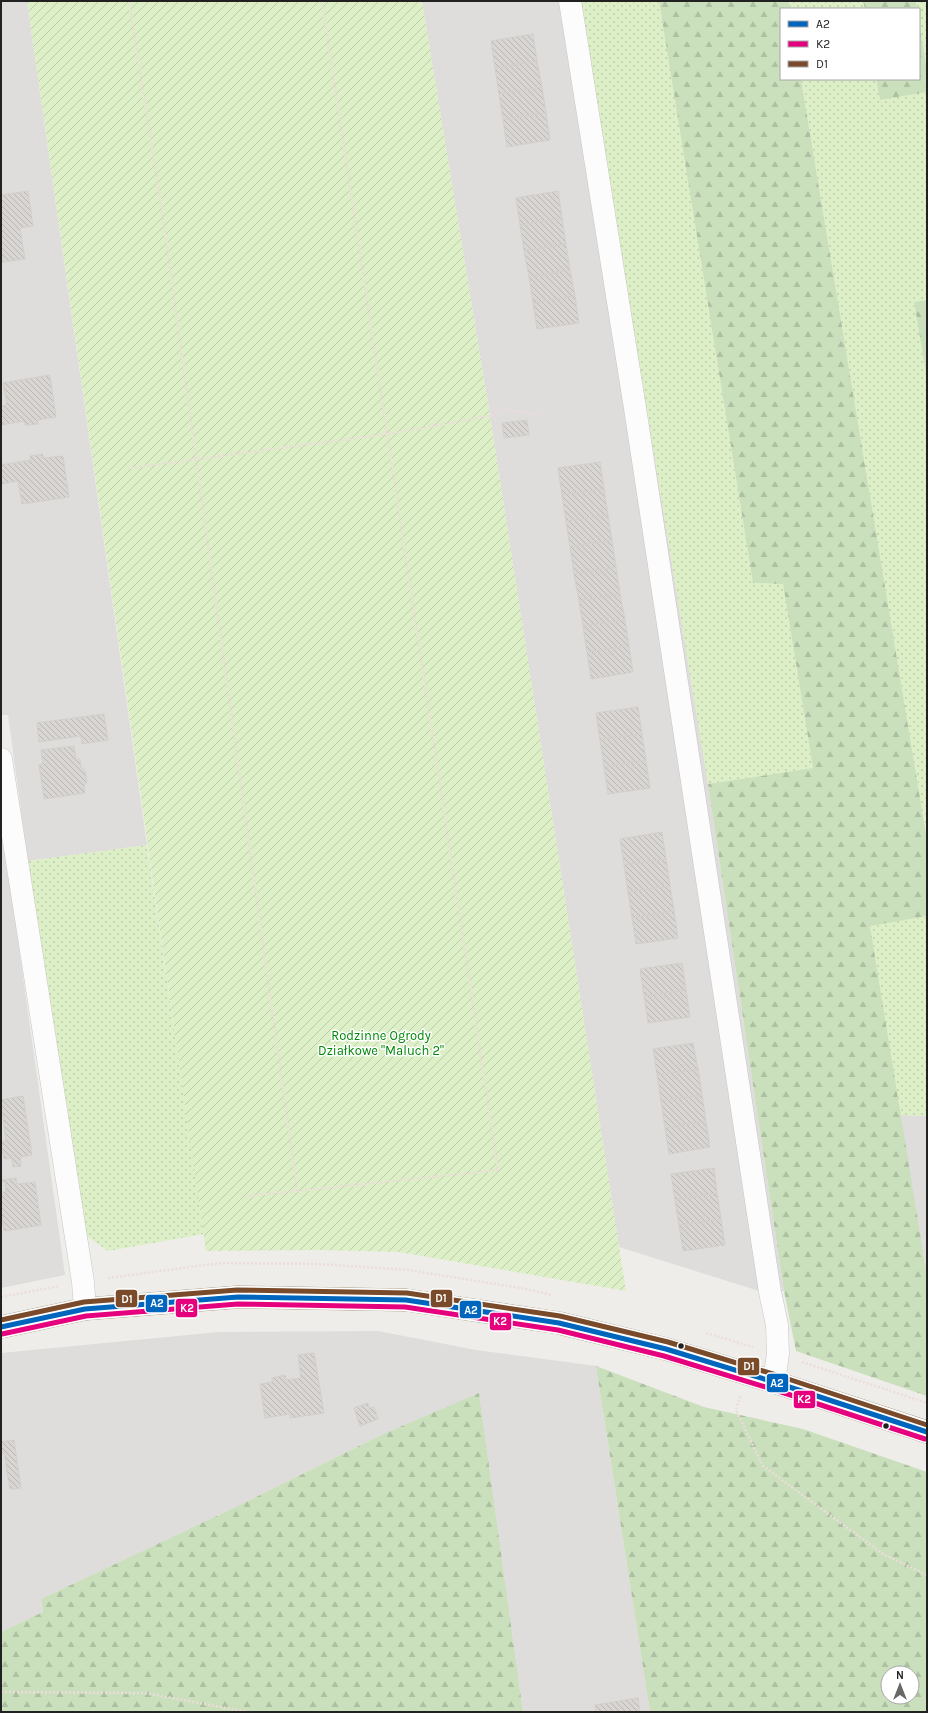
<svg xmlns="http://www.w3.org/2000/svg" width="928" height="1713" font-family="Karla,sans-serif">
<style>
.residential{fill:#dedddb}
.grass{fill:url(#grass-dots)}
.forest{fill:url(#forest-firs);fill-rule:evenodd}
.garden{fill:url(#garden-furrows)}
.building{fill:url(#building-back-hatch);stroke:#d3cfcb}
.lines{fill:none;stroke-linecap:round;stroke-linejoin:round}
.minor-casing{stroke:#c8c7c6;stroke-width:23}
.major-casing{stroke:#a69a85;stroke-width:23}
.path{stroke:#ecdcda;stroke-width:2.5;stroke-dasharray:2 2;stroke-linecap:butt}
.minor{stroke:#fdfcfc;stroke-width:22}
.major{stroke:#f2ece6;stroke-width:22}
.bus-1-casing{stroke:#fff;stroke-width:8}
.bus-2-casing{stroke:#fff;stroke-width:8}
.bus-3-casing{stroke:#fff;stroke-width:8}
.bus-1{stroke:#0065bd;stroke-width:5}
.bus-2{stroke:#e5007d;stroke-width:5}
.bus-3{stroke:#7a4b2a;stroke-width:5}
.bus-dot{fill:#212121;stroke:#fff;stroke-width:1.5}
.labels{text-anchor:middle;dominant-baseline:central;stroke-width:3;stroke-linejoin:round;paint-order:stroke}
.park-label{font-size:13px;fill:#018808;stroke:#fff}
.line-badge{stroke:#fff;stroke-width:1.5}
.badge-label{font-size:11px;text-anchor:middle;font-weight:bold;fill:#fff}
</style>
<defs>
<pattern id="grass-dots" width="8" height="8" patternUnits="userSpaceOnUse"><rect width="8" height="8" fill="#ddefc6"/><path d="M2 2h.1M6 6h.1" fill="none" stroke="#bdcdaa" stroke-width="1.8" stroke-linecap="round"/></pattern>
<pattern id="forest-firs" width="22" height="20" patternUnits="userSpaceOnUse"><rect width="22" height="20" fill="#cae0bc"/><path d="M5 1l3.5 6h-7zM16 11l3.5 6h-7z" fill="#adc0a1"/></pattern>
<pattern id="garden-furrows" width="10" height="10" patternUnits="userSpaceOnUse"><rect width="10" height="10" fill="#ddefc6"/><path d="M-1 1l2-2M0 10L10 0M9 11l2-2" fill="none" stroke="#bdcdaa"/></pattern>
<pattern id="building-back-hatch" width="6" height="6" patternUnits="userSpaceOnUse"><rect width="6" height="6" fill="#d8d5d2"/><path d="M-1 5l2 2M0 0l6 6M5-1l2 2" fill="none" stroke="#b9b7b4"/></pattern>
</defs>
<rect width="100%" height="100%" fill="#efedea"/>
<g class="residential">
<polygon points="1,1 27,1 147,845 28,861 8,715 1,715"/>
<polygon points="422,1 580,1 708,784 784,1291 759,1291 619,1247 490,416"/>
<polygon points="1,821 65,1275 1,1288"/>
<polygon points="900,1115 927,1116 927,1276"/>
<polygon points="378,1331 476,1350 596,1366 650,1712 523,1712 479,1394 381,1435 244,1503 41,1599 43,1612 1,1632 1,1353 219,1332"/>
</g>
<g class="grass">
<polygon points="580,1 659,1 753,583 783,584 813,768 708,784"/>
<polygon points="789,1 863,1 865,9 790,9"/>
<polygon points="916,1 927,1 927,70 919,22 919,9 917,9"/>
<polygon points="801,79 876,79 880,100 927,92 927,300 914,302 927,379 927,840"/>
<polygon points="147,845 204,1234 108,1251 84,1234 28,861"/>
<polygon points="927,916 927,1116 900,1115 870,925"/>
</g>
<g class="forest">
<polygon points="659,1 789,1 790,9 781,9 781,79 801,79 927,840 927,916 870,926 927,1276 927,1396 796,1351 784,1291 708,784 813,768 783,584 753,583"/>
<polygon points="863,1 916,1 917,9 865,9"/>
<polygon points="919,22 927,70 927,92 880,100 876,79 919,79"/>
<polygon points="927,300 927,379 914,302"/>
<path d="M596 1366 704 1407 803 1429 927 1472V1712H650ZM888 1673H912V1697H888Z"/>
<polygon points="479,1393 523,1712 1,1712 1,1632 43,1612 41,1599 244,1503 381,1435"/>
</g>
<polygon class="garden" points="27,1 422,1 490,416 626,1291 399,1252 320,1250 206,1251"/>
<g class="building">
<polygon points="533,34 537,61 495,68 491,41"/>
<polygon points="537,61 542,87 499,94 495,68"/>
<polygon points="542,87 546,113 503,120 499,94"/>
<polygon points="546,113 550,140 507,147 503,120"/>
<polygon points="28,191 33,226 20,228 25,259 2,262 1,195"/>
<polygon points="558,191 562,218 520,225 516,198"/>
<polygon points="562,218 566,244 524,251 520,225"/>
<polygon points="566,244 570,270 529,277 524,251"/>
<polygon points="570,270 575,296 533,303 529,277"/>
<polygon points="575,296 579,323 537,329 533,303"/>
<polygon points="50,375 56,417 37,420 38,424 25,425 24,421 1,425 1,406 7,405 3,383"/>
<polygon points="527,420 529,435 504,438 502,423"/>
<polygon points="43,454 43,458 63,456 69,497 22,504 18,481 1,484 1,465 31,460 30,456"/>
<polygon points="600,462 604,489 562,495 558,468"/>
<polygon points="604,489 608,515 566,521 562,495"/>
<polygon points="608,515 612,540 570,547 566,521"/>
<polygon points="612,540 616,567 574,574 570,547"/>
<polygon points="616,567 620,594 579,601 574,574"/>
<polygon points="620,594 625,620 583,626 579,601"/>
<polygon points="625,620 629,646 587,652 583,626"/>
<polygon points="629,646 633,672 591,679 587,652"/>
<polygon points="638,707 642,734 600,740 596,713"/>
<polygon points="104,714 108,740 82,744 81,736 39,742 37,723"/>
<polygon points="642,734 646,760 604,767 600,740"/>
<polygon points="74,746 76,760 80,759 81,767 85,770 87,782 84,786 85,793 44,799 39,765 43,764 41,750"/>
<polygon points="646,760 650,788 608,794 604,767"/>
<polygon points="662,832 666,859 624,865 620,839"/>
<polygon points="666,859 670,886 628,892 624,865"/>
<polygon points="670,886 674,911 632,918 628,892"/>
<polygon points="674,911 678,938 636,944 632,918"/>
<polygon points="682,963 686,990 644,996 640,969"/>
<polygon points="686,990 690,1017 648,1023 644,996"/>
<polygon points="693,1043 698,1069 657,1075 653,1049"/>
<polygon points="698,1069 702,1095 661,1101 657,1075"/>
<polygon points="702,1095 706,1121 665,1128 661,1101"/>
<polygon points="23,1096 32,1155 20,1157 21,1166 13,1167 12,1158 4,1159 1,1141 6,1141 1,1100"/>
<polygon points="706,1121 710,1147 669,1154 665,1128"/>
<polygon points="714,1168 717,1193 675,1200 671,1174"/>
<polygon points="16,1178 17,1184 35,1182 41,1225 4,1231 1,1210 1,1192 6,1192 5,1181 1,1182 1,1180"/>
<polygon points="717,1193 721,1219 679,1225 675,1200"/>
<polygon points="721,1219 725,1245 683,1251 679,1225"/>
<polygon points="314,1353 324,1413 290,1418 290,1414 265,1418 260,1384 272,1382 272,1378 285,1375 286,1380 301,1378 298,1355"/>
<polygon points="368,1403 369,1408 374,1407 378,1419 360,1426 354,1408"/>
<polygon points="14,1440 21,1488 10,1489 4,1453 1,1453 1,1442"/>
<polygon points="638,1698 640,1712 596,1712 595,1705"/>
</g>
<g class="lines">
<g class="minor-casing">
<g id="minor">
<polyline points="570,1 635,408 770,1292 777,1325 778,1354 774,1382"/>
<polyline points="1,759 83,1282 85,1309"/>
</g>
</g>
<g class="major-casing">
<polyline id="major" points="1,1327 85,1309 238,1297 406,1300 559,1323 666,1349 774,1382 927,1432"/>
</g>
<g class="path">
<polyline points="129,1 162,211 297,1191 244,1196"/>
<polyline points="131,468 387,434 490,416 504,409 539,415"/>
<polyline points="297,1191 498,1170 322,1"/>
<polyline points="108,1278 220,1263 319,1264 408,1270 521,1288 551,1295"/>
<polyline points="1,1297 59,1286"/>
<polyline points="706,1333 753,1347"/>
<polyline points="802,1362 927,1403"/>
<polyline points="740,1396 736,1410 763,1466 883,1554 927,1575"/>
<polyline points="1,1692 145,1693 248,1712"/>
</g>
<use href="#minor" class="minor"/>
<use href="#major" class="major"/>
<g class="bus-1-casing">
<polyline id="bus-1" points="1,1327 85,1309 238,1297 406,1300 559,1323 666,1349 774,1382 927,1432"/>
</g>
<g class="bus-2-casing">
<polyline id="bus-2" points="2,1334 86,1316 238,1304 405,1307 558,1330 664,1356 772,1389 925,1439"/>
</g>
<g class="bus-3-casing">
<polyline id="bus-3" points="1,1320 84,1302 237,1290 407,1293 560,1316 668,1342 776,1375 927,1425"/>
</g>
<use href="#bus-1" class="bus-1"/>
<use href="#bus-2" class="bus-2"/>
<use href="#bus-3" class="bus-3"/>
</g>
<g class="bus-dot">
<circle cx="681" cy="1346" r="3.5"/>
<circle cx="886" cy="1426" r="3.5"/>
</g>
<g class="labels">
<g class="park-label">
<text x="381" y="1035">Rodzinne Ogrody<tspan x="381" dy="15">Działkowe "Maluch 2"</tspan></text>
</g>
</g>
<g class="line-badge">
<rect x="430" y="1289" width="23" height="19" rx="4" fill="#7a4b2a"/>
<rect x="115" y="1289" width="23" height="19" rx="4" fill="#7a4b2a"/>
<rect x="145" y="1294" width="23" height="19" rx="4" fill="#0065bd"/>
<rect x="175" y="1298" width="23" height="20" rx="4" fill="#e5007d"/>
<rect x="459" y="1300" width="23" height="19" rx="4" fill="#0065bd"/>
<rect x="489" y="1312" width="23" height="19" rx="4" fill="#e5007d"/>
<rect x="737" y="1357" width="23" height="19" rx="4" fill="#7a4b2a"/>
<rect x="766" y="1373" width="23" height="20" rx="4" fill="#0065bd"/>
<rect x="793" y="1390" width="23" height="19" rx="4" fill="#e5007d"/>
</g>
<g class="badge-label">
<text x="441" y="1302">D1</text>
<text x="127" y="1303">D1</text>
<text x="157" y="1307">A2</text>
<text x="187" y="1312">K2</text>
<text x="471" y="1314">A2</text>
<text x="500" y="1325">K2</text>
<text x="749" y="1370">D1</text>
<text x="777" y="1387">A2</text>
<text x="804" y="1403">K2</text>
</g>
<rect width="928" height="1713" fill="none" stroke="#212121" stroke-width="4"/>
<rect x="780" y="8" width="140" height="72" fill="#ffffff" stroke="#a6a6a6"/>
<rect x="788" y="21" width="20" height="6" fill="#0065bd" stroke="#a6a6a6"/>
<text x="816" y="28" font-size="12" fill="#212121">A2</text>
<rect x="788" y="41" width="20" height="6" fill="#e5007d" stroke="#a6a6a6"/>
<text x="816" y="48" font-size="12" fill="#212121">K2</text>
<rect x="788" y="61" width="20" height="6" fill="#7a4b2a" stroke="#a6a6a6"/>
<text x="816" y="68" font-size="12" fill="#212121">D1</text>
<g transform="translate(900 1685)"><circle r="19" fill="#ffffff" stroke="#a6a6a6"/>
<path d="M0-3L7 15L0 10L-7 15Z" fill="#696867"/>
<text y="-6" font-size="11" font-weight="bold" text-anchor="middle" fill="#212121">N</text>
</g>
</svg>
